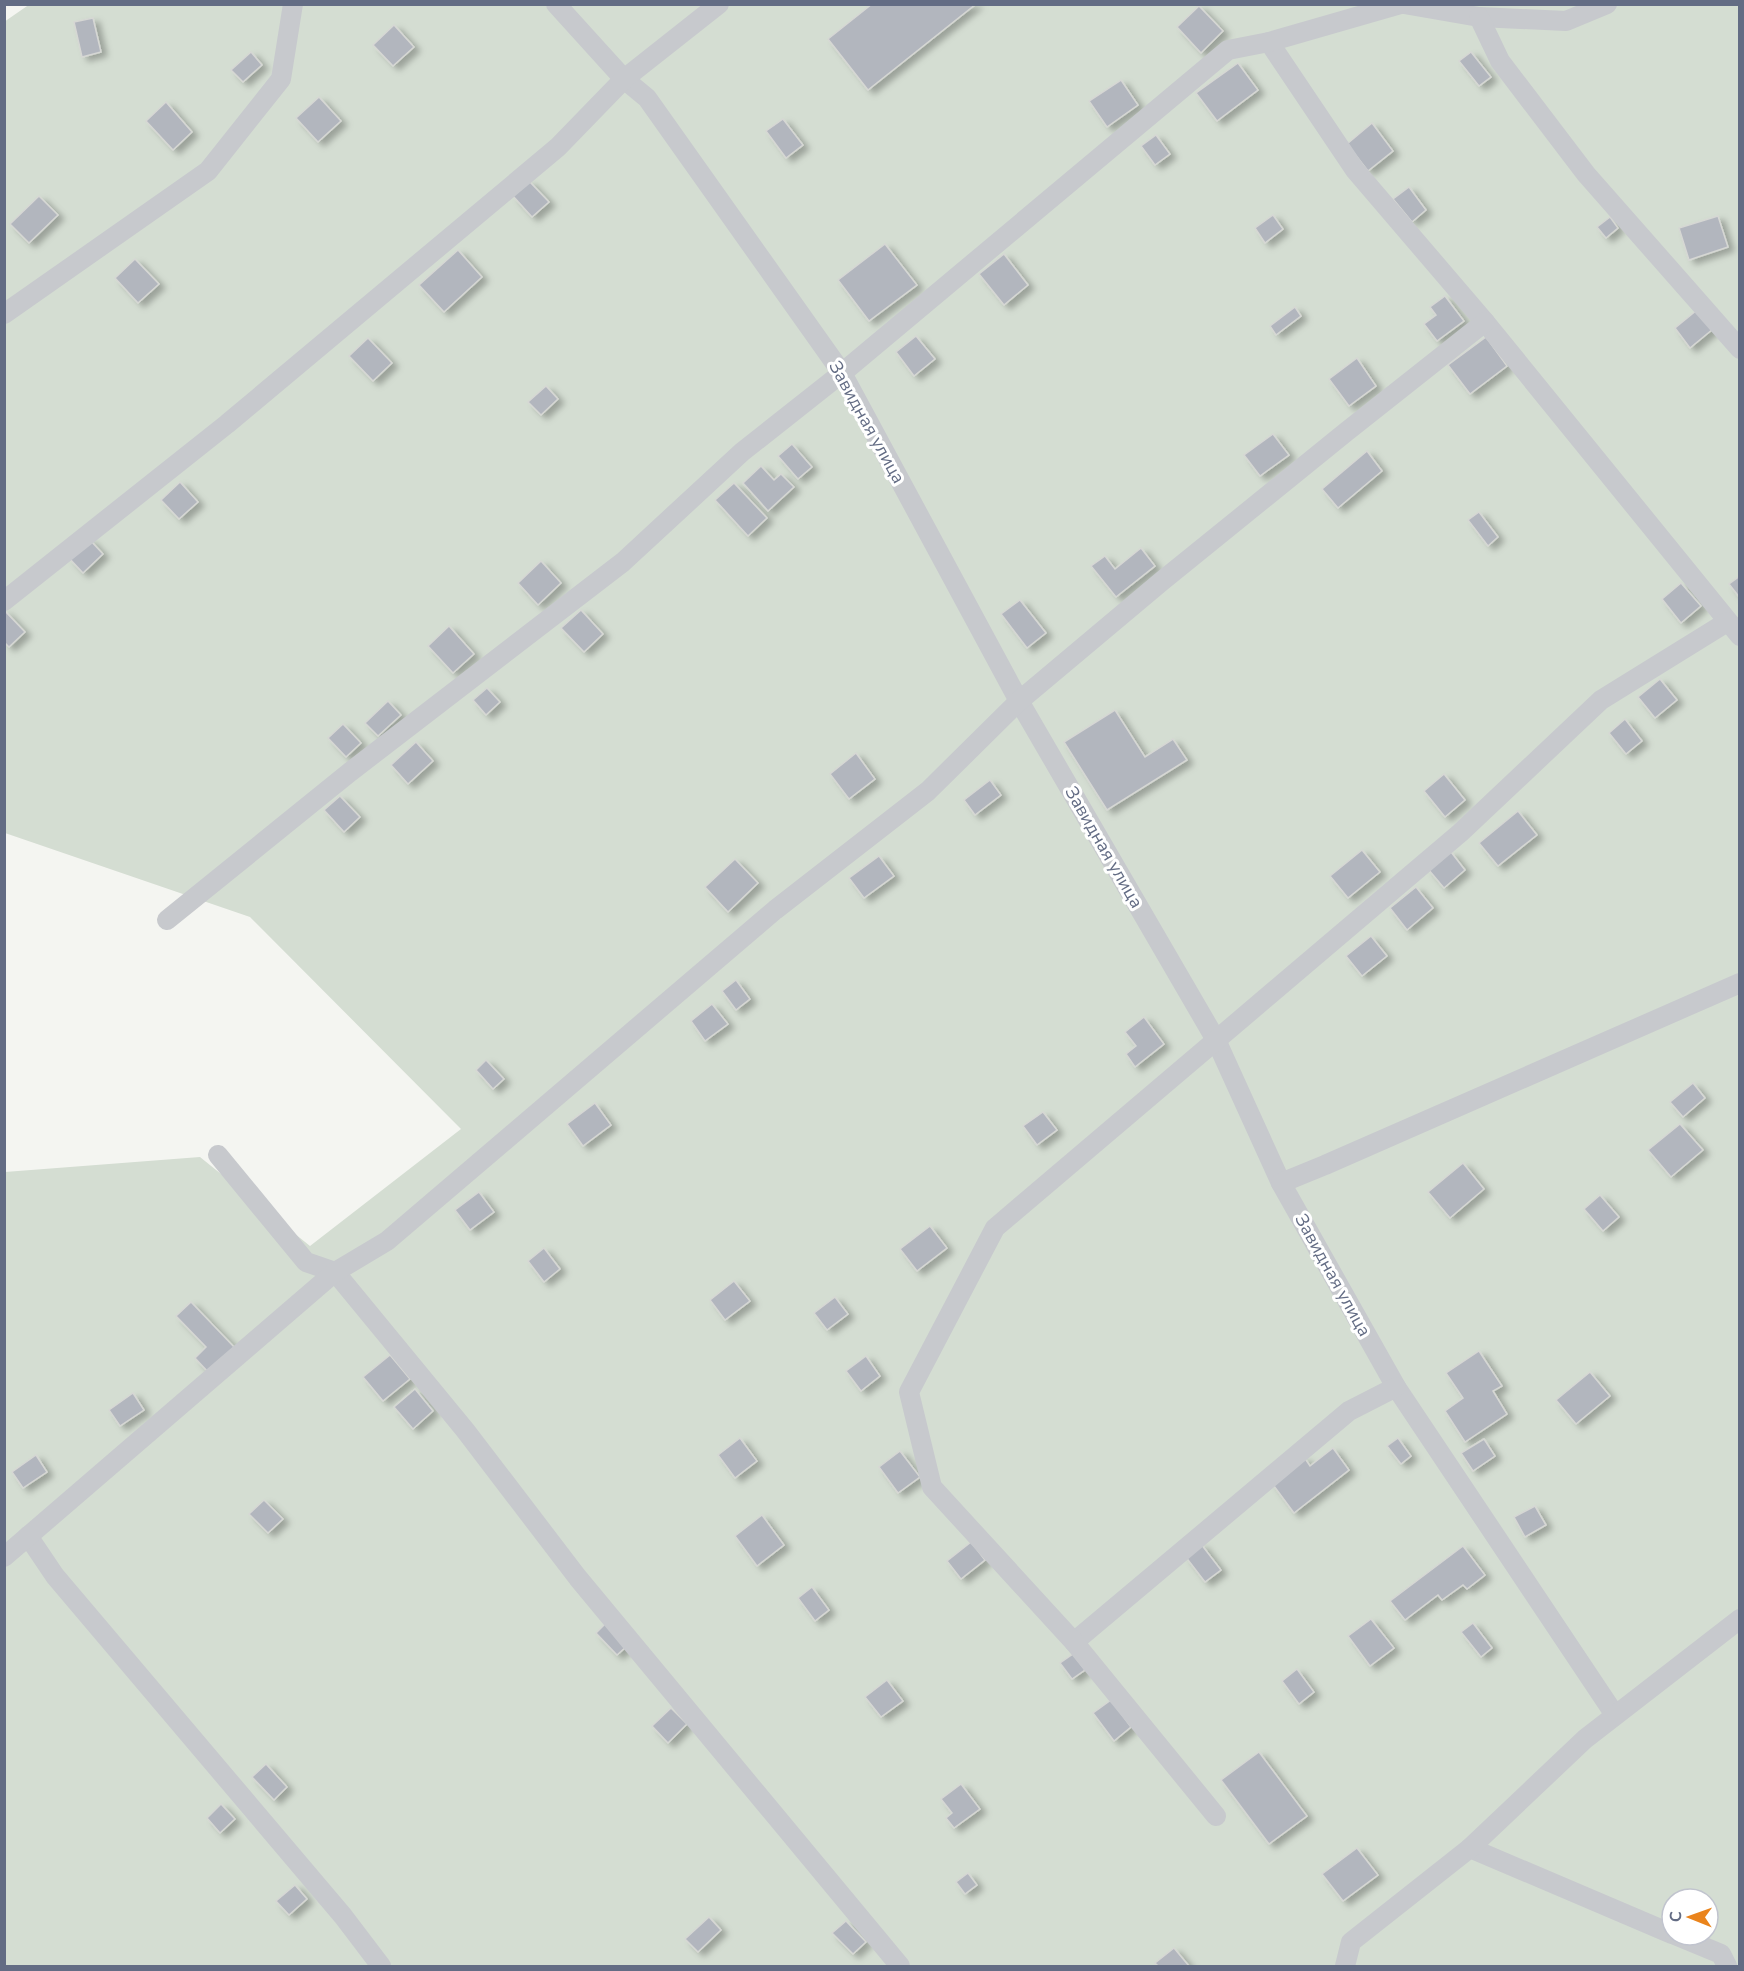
<svg xmlns="http://www.w3.org/2000/svg" width="1744" height="1971" font-family="'Nunito Sans',sans-serif">
<style>
.green{fill:#d4ddd2;fill-rule:evenodd}
.building{fill:#b2b6be;stroke:#d6d7d4;stroke-width:1.5;filter:url(#shadow)}
.lines{fill:none;stroke-linecap:round;stroke-linejoin:round}
.service{stroke:#c7c9cd;stroke-width:20}
.labels{text-anchor:middle;dominant-baseline:central;stroke-width:6;stroke-linejoin:round;paint-order:stroke}
.street-label{font-size:18px;fill:#636c84;stroke:#fff}
</style>
<defs>
<filter id="shadow"><feDropShadow dx="6" dy="4" stdDeviation="3" flood-color="#0004"/></filter>
</defs>
<rect width="100%" height="100%" fill="#f4f5f1"/>
<path class="green" d="M30 4 1739 5V1966H5V1172L200 1157 310 1246 461 1129 250 917 5 833 4 22ZM1672 1899H1708V1935H1672Z"/>
<g class="building">
<polygon points="872,4 976,4 868,90 828,39"/>
<polygon points="1199,6 1223,31 1201,53 1177,27"/>
<polygon points="93,18 101,52 82,57 74,22"/>
<polygon points="394,25 414,47 393,66 373,45"/>
<polygon points="251,52 262,65 243,82 231,70"/>
<polygon points="1471,52 1491,77 1479,86 1459,61"/>
<polygon points="1238,63 1258,90 1217,121 1196,93"/>
<polygon points="1121,80 1138,105 1107,127 1089,101"/>
<polygon points="319,97 341,121 318,142 296,118"/>
<polygon points="166,102 192,132 173,150 146,121"/>
<polygon points="783,119 803,145 786,158 766,131"/>
<polygon points="1372,123 1393,151 1368,171 1347,144"/>
<polygon points="1156,135 1170,154 1155,165 1141,146"/>
<polygon points="529,181 549,202 532,217 513,196"/>
<polygon points="1409,187 1426,210 1412,222 1393,199"/>
<polygon points="39,196 58,215 29,243 10,224"/>
<polygon points="1273,215 1283,229 1265,243 1255,228"/>
<polygon points="1718,216 1728,247 1689,260 1679,228"/>
<polygon points="1610,217 1618,228 1606,238 1597,227"/>
<polygon points="885,244 917,285 869,321 838,280"/>
<polygon points="458,250 482,277 444,312 419,285"/>
<polygon points="1004,254 1028,285 1004,305 979,274"/>
<polygon points="135,259 159,284 138,303 115,278"/>
<polygon points="1445,296 1464,321 1437,341 1424,324 1436,315 1430,307"/>
<polygon points="1295,307 1301,316 1276,335 1270,326"/>
<polygon points="1697,310 1713,329 1690,348 1675,328"/>
<polygon points="916,336 935,359 914,376 896,352"/>
<polygon points="1486,337 1507,366 1470,394 1448,365"/>
<polygon points="368,338 392,363 373,381 349,356"/>
<polygon points="1357,358 1376,386 1349,406 1329,379"/>
<polygon points="546,386 558,399 541,415 528,402"/>
<polygon points="1273,434 1289,455 1260,476 1244,455"/>
<polygon points="792,444 812,467 798,479 778,456"/>
<polygon points="1367,451 1382,471 1338,508 1322,489"/>
<polygon points="761,466 774,480 781,474 794,487 768,511 743,483"/>
<polygon points="180,482 198,502 179,519 161,500"/>
<polygon points="734,483 767,518 748,536 715,500"/>
<polygon points="1479,512 1498,537 1488,546 1468,520"/>
<polygon points="89,539 103,554 83,573 69,558"/>
<polygon points="1141,548 1155,566 1116,597 1091,566 1105,556 1115,569"/>
<polygon points="541,561 561,583 538,605 518,583"/>
<polygon points="1740,576 1740,598 1729,584"/>
<polygon points="1681,583 1701,606 1681,623 1662,599"/>
<polygon points="1020,600 1046,633 1027,648 1001,614"/>
<polygon points="4,610 25,632 9,647 4,642"/>
<polygon points="581,610 603,634 584,652 561,628"/>
<polygon points="449,626 474,654 453,673 428,646"/>
<polygon points="1660,679 1677,700 1655,718 1638,697"/>
<polygon points="487,688 500,702 486,715 473,700"/>
<polygon points="388,701 401,715 378,736 365,723"/>
<polygon points="1115,710 1145,757 1173,739 1187,760 1107,810 1064,742"/>
<polygon points="1625,719 1642,741 1626,754 1609,733"/>
<polygon points="343,724 361,743 346,757 328,738"/>
<polygon points="416,742 433,761 408,784 391,765"/>
<polygon points="856,753 875,779 849,799 830,774"/>
<polygon points="1444,774 1465,800 1445,817 1424,791"/>
<polygon points="990,780 1001,795 975,815 964,800"/>
<polygon points="340,796 360,817 344,832 324,810"/>
<polygon points="1518,811 1537,835 1498,866 1479,843"/>
<polygon points="1362,850 1380,872 1348,898 1330,876"/>
<polygon points="1451,852 1465,870 1444,888 1428,869"/>
<polygon points="879,856 894,876 864,898 849,878"/>
<polygon points="735,859 758,883 728,912 705,887"/>
<polygon points="1416,887 1433,908 1407,930 1390,908"/>
<polygon points="1371,936 1387,956 1362,976 1346,956"/>
<polygon points="736,980 750,999 736,1010 722,991"/>
<polygon points="712,1004 728,1024 705,1041 691,1021"/>
<polygon points="1144,1017 1164,1044 1135,1067 1126,1054 1136,1046 1125,1032"/>
<polygon points="486,1060 504,1079 493,1089 476,1070"/>
<polygon points="1693,1083 1705,1098 1683,1117 1670,1102"/>
<polygon points="595,1103 611,1125 583,1146 567,1124"/>
<polygon points="1043,1112 1057,1130 1037,1145 1023,1126"/>
<polygon points="1680,1124 1703,1150 1671,1177 1648,1150"/>
<polygon points="1463,1163 1484,1189 1450,1218 1428,1192"/>
<polygon points="479,1192 494,1212 470,1230 455,1210"/>
<polygon points="1600,1195 1619,1217 1603,1231 1584,1209"/>
<polygon points="930,1226 947,1248 917,1271 900,1249"/>
<polygon points="544,1248 560,1269 544,1282 528,1261"/>
<polygon points="734,1281 750,1301 725,1320 710,1300"/>
<polygon points="835,1297 848,1314 827,1330 814,1313"/>
<polygon points="191,1302 235,1348 209,1373 195,1358 206,1347 176,1316"/>
<polygon points="1479,1351 1502,1386 1493,1391 1507,1414 1465,1442 1445,1411 1463,1398 1446,1373"/>
<polygon points="390,1355 410,1379 383,1401 363,1377"/>
<polygon points="866,1356 880,1376 861,1391 846,1371"/>
<polygon points="1590,1372 1610,1396 1576,1424 1556,1400"/>
<polygon points="415,1389 433,1411 413,1429 394,1407"/>
<polygon points="133,1393 144,1410 120,1426 109,1410"/>
<polygon points="740,1438 757,1461 735,1478 718,1455"/>
<polygon points="1398,1438 1411,1456 1401,1464 1387,1446"/>
<polygon points="1484,1439 1495,1456 1473,1471 1461,1453"/>
<polygon points="1333,1448 1349,1470 1294,1513 1271,1482 1304,1457 1310,1466"/>
<polygon points="900,1451 920,1477 898,1493 879,1467"/>
<polygon points="36,1455 47,1472 23,1488 12,1472"/>
<polygon points="264,1500 283,1519 268,1533 249,1514"/>
<polygon points="1535,1506 1546,1525 1525,1537 1514,1517"/>
<polygon points="762,1515 784,1545 757,1566 735,1536"/>
<polygon points="971,1542 985,1560 961,1579 947,1561"/>
<polygon points="1201,1544 1221,1570 1205,1582 1185,1556"/>
<polygon points="1463,1546 1485,1575 1467,1589 1463,1585 1442,1600 1438,1595 1405,1620 1390,1601"/>
<polygon points="812,1587 829,1610 815,1621 798,1598"/>
<polygon points="1371,1619 1394,1648 1370,1666 1348,1636"/>
<polygon points="606,1623 627,1646 617,1655 596,1633"/>
<polygon points="1473,1623 1492,1648 1481,1657 1461,1632"/>
<polygon points="1073,1654 1085,1670 1072,1679 1060,1663"/>
<polygon points="1297,1669 1314,1692 1299,1704 1282,1681"/>
<polygon points="887,1680 903,1701 881,1717 865,1697"/>
<polygon points="1111,1700 1131,1727 1114,1741 1093,1713"/>
<polygon points="671,1708 687,1724 668,1743 652,1726"/>
<polygon points="1259,1752 1307,1816 1269,1844 1221,1780"/>
<polygon points="266,1764 287,1787 274,1800 252,1777"/>
<polygon points="961,1784 980,1809 954,1828 946,1818 952,1813 941,1799"/>
<polygon points="221,1804 235,1819 220,1833 207,1818"/>
<polygon points="1357,1848 1378,1875 1343,1901 1322,1874"/>
<polygon points="968,1873 977,1885 965,1894 956,1882"/>
<polygon points="295,1885 307,1899 289,1915 276,1901"/>
<polygon points="709,1917 721,1930 698,1952 685,1939"/>
<polygon points="846,1921 866,1942 853,1954 832,1933"/>
<polygon points="1174,1948 1189,1966 1158,1966 1155,1963"/>
</g>
<g class="lines">
<g class="service">
<polyline points="556,4 624,79 647,98 842,373 1019,701 1216,1040 1281,1183 1396,1387 1615,1715"/>
<polyline points="1404,4 1479,17 1566,21 1607,4"/>
<polyline points="1479,17 1500,61 1586,174 1740,349"/>
<polyline points="1269,42 1355,170 1485,322 1740,636"/>
<polyline points="4,314 208,171 281,79 293,4"/>
<polyline points="4,601 227,424 558,147 624,79 719,4"/>
<polyline points="167,920 350,772 623,562 742,452 842,373 1228,50 1269,42 1401,4"/>
<polyline points="218,1155 306,1262 335,1272 465,1430 578,1578 900,1966"/>
<polyline points="1281,1183 1325,1165 1740,983"/>
<polyline points="28,1536 55,1576 343,1916 381,1966"/>
<polyline points="4,1557 335,1272 387,1241 775,910 928,791 1019,701 1162,581 1346,432 1485,322"/>
<polyline points="1074,1642 1349,1411 1396,1387"/>
<polyline points="1216,1816 1074,1642 932,1487 909,1392 995,1228 1460,833 1601,700 1727,622"/>
<polyline points="1470,1848 1672,1934"/>
<polyline points="1675,1935 1721,1954 1727,1966"/>
<polyline points="1345,1966 1351,1942 1470,1848 1585,1739 1740,1619"/>
</g>
</g>
<g class="labels">
<g class="street-label">
<text transform="translate(867 422) rotate(61)">Завидная улица</text>
<text transform="translate(1104 847) rotate(60)">Завидная улица</text>
<text transform="translate(1333 1275) rotate(61)">Завидная улица</text>
</g>
</g>
<rect width="1744" height="1971" fill="none" stroke="#636c84" stroke-width="12"/>
<g transform="translate(1690 1917) rotate(271)"><circle r="28" fill="#ffffff" stroke="#c1c4ce" stroke-width="1.5"/>
<path d="M0-4.5L10 22L0 15L-10 22Z" fill="#ea841c"/>
<text y="-9" font-size="16" font-weight="bold" text-anchor="middle" fill="#636c84">С</text>
</g>
</svg>
